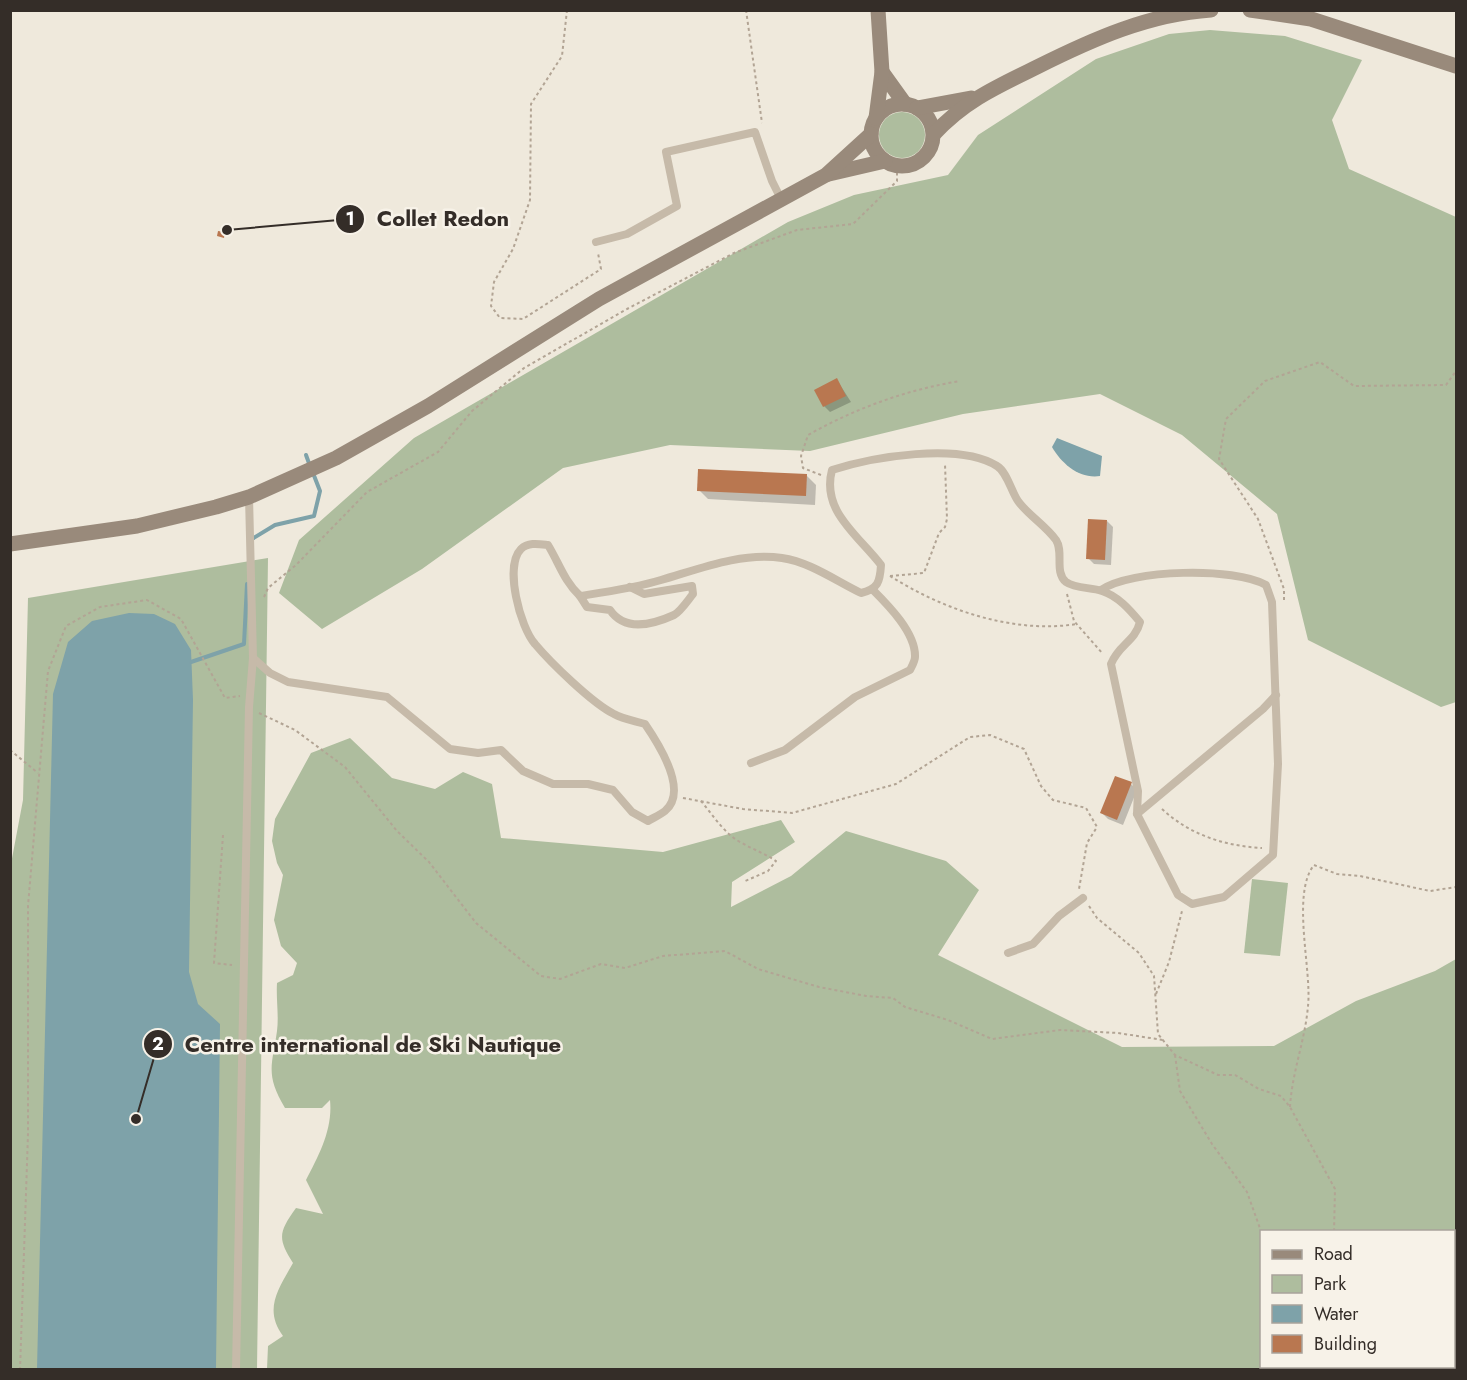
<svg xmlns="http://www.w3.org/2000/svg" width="1467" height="1380" font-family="Jost,sans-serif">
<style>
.green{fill:#aebd9e;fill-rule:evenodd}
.water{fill:#7ea2a9}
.shadow{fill:#0003}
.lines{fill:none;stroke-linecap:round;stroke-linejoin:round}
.stream{stroke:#7ea2a9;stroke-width:4}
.building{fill:#b97750}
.path{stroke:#b2a494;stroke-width:2;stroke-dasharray:3 3;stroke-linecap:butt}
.service{stroke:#c6baa9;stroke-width:8}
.secondary{stroke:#998a7b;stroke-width:15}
.leader{fill:none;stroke:#342d28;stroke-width:2}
.callout-dot{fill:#342d28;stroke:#f7f2e8;stroke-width:2}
.mark-label{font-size:18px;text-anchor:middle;font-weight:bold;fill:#fff}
.callout-label{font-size:22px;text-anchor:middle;font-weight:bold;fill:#342d28;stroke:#f7f2e8;stroke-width:5;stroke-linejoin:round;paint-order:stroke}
</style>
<rect width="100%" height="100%" fill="#efe9dc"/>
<g class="green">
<polygon points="1210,30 1285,36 1362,60 1332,120 1349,169 1456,217 1456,702 1441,707 1308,640 1277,514 1182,435 1100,394 963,414 810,451 670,445 563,468 422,569 322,629 279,593 299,540 414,438 788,222 854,195 948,175 978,135 1096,59 1169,34"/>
<circle cx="902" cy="135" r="23"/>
<polygon points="268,558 257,1369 11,1370 10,869 23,800 28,598"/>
<path d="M350 738 392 778 435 789 463 772 492 784 501 838 663 852 781 820 795 842 732 882 731 907 791 876 846 831 946 861 979 890 938 955 1122 1047 1274 1046 1356 1001 1435 971 1456 959V1369H267L268 1346 283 1336C263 1309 279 1288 293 1263 277 1238 279 1232 296 1208L323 1214 306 1180C319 1155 333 1129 330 1100L322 1108H285C265 1074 272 1066 277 1031 279 1016 276 999 277 983L293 975 297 963 281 946 274 920 283 875 277 863 272 841 275 819 311 753ZM1262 1232H1454V1366H1262Z"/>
<polygon points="1252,879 1288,883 1280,956 1244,953"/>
</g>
<g class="water">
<path d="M1057 438 1102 456 1100 476C1079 479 1062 464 1052 447Z"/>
<polygon points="129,613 154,614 175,624 191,650 193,700 189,972 198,1004 220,1024 216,1369 37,1369 53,694 68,642 92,621"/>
</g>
<g class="shadow">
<polygon points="837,380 851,402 830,412 824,406"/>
<polygon points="806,475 816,485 815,505 708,499 699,490"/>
<polygon points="1107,521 1113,527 1111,565 1094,564 1088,558"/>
<polygon points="1116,778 1131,784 1137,790 1123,825 1108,819 1102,813"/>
</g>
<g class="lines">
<g class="stream">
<polyline points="306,455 310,466"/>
<polyline points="252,539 275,525 314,516 320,491 313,473"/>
<polyline points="191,662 244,644 247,584"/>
</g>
</g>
<g class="building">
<polygon points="218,231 225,232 224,238 217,236"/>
<polygon points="837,378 846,396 823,407 814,390"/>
<polygon points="698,469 807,474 806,496 697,491"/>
<polygon points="1088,519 1107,520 1105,560 1086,559"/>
<polygon points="1115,776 1132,782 1117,820 1100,813"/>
</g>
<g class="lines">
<g class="path">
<polyline points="567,10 562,56 531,104 530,200 513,249 494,282 491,306 500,318 523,319 601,269 598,253"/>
<polyline points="746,10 762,123"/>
<path d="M821 475 803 468 801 456 808 435C856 408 906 390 960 381"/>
<path d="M890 576C944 610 1013 634 1077 624"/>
<polyline points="890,576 924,573 939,533 945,527 947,519 945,464"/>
<polyline points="1067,594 1074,621 1103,654"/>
<polyline points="264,597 268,588 296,565 367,492 438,452 472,411 524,368 627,309 734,253 797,230 853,224 897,181 897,169"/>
<polyline points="1284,600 1284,589 1258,519 1219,459 1226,419 1265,381 1320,362 1354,386 1446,385 1456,371"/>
<polyline points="259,713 295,730 345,767 397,831 429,862 476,923 541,976 560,979 601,964 625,968 663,956 725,951 758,969 819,987 866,996 893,998 905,1007 948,1020 992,1039 1060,1030 1118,1033 1163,1040"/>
<polyline points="10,750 38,773"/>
<polyline points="683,798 743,809 792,813 896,784 970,737 990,735 1024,749 1041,786 1053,800 1086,808 1097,827 1087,843 1079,889"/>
<path d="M701 801C713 815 725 835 742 843 754 850 764 853 776 861L768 871 743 882"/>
<path d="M1162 809C1190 835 1225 846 1262 848"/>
<polyline points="223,835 214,963 232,965"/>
<polyline points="1089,906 1097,918 1139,953 1154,976 1158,1034 1175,1055 1218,1075 1235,1075 1259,1089 1281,1096 1290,1107 1335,1189 1334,1232"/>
<polyline points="1156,994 1169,962 1182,911"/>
<polyline points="1175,1055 1180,1091 1212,1144 1247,1192 1262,1234"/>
<path d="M1290 1107C1292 1072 1305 1041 1308 1006 1312 970 1291 894 1314 865L1337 874 1360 876 1430 891 1456 887"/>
<polyline points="1454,1257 1456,1258"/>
<polyline points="20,1370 28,1134 28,906 48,671 66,626 100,607 147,600 181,619 225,698 240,696"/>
<polyline points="1286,1370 1287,1366"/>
</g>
<g class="service">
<polyline points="596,242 627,234 677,206 666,152 755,132 772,181 781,199"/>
<path d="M249 497 253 658 270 673 288 682 387 697 450 749 478 753 501 750 523 771 553 784H588L613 790 632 812 648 821C653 818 660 815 665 811 689 791 658 743 645 724 635 721 623 719 614 714 592 703 551 663 535 644 520 627 504 566 521 549 528 542 539 544 548 545 559 563 564 581 580 596 606 592 635 588 661 580 699 569 741 552 782 558 810 562 836 581 861 593 878 589 880 582 881 565 858 535 821 511 832 470 873 457 959 442 997 466 1007 472 1011 491 1018 501 1028 515 1045 525 1056 540 1064 552 1054 572 1066 582 1076 589 1091 587 1102 591 1118 596 1130 610 1140 622 1135 642 1119 644 1111 664L1138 791 1137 814 1178 895 1192 904 1224 897 1273 855 1278 764 1272 602 1266 585C1235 567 1131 569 1101 590"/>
<path d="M580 596 587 607 610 610C625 632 652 625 674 615 681 611 688 600 693 594L692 586 644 594 630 587"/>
<path d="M751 763 785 750 855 697 910 670C912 666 915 661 915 657 916 633 888 605 873 590"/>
<polyline points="1137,814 1263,709 1276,695"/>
<polyline points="1008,953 1033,944 1059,916 1083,898"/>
<polyline points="236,1370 249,707 253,658"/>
</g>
<g class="secondary">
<polyline points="1250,10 1311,19 1456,66"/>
<polyline points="882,72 905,104"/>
<circle cx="902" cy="135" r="31"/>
<polyline points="917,108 971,98"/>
<polyline points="876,118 882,72 878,10"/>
<path d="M934 134C964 101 998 86 1037 67 1093 39 1149 14 1211 10"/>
<polyline points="829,174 885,161"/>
<polyline points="10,544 137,526 216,507 249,497 336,458 428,406 599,299 826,175 871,134"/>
</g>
</g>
<path class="leader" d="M227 230L350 219M136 1119L158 1044"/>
<g class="callout-dot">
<circle cx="227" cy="230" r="6"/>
<circle cx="136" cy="1119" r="6"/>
<circle cx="350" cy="219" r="15"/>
<circle cx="158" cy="1044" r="15"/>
</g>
<g class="mark-label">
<text x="350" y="225">1</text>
<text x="158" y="1050">2</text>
</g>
<g class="callout-label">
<text x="443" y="226">Collet Redon</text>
<text x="373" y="1052">Centre international de Ski Nautique</text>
</g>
<rect width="1467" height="1380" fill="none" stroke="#342d28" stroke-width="24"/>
<rect x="1260" y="1230" width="195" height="138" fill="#f7f2e8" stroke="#a9a39b" stroke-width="1.5"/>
<rect x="1272" y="1250" width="30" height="9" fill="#998a7b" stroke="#a9a39b" stroke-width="1.5"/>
<text x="1314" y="1260" font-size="18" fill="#342d28">Road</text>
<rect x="1272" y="1275" width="30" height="18" fill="#aebd9e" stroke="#a9a39b" stroke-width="1.5"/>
<text x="1314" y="1290" font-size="18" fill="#342d28">Park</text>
<rect x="1272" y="1305" width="30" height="18" fill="#7ea2a9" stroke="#a9a39b" stroke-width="1.5"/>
<text x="1314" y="1320" font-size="18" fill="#342d28">Water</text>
<rect x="1272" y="1335" width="30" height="18" fill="#b97750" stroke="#a9a39b" stroke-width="1.5"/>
<text x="1314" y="1350" font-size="18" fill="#342d28">Building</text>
</svg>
